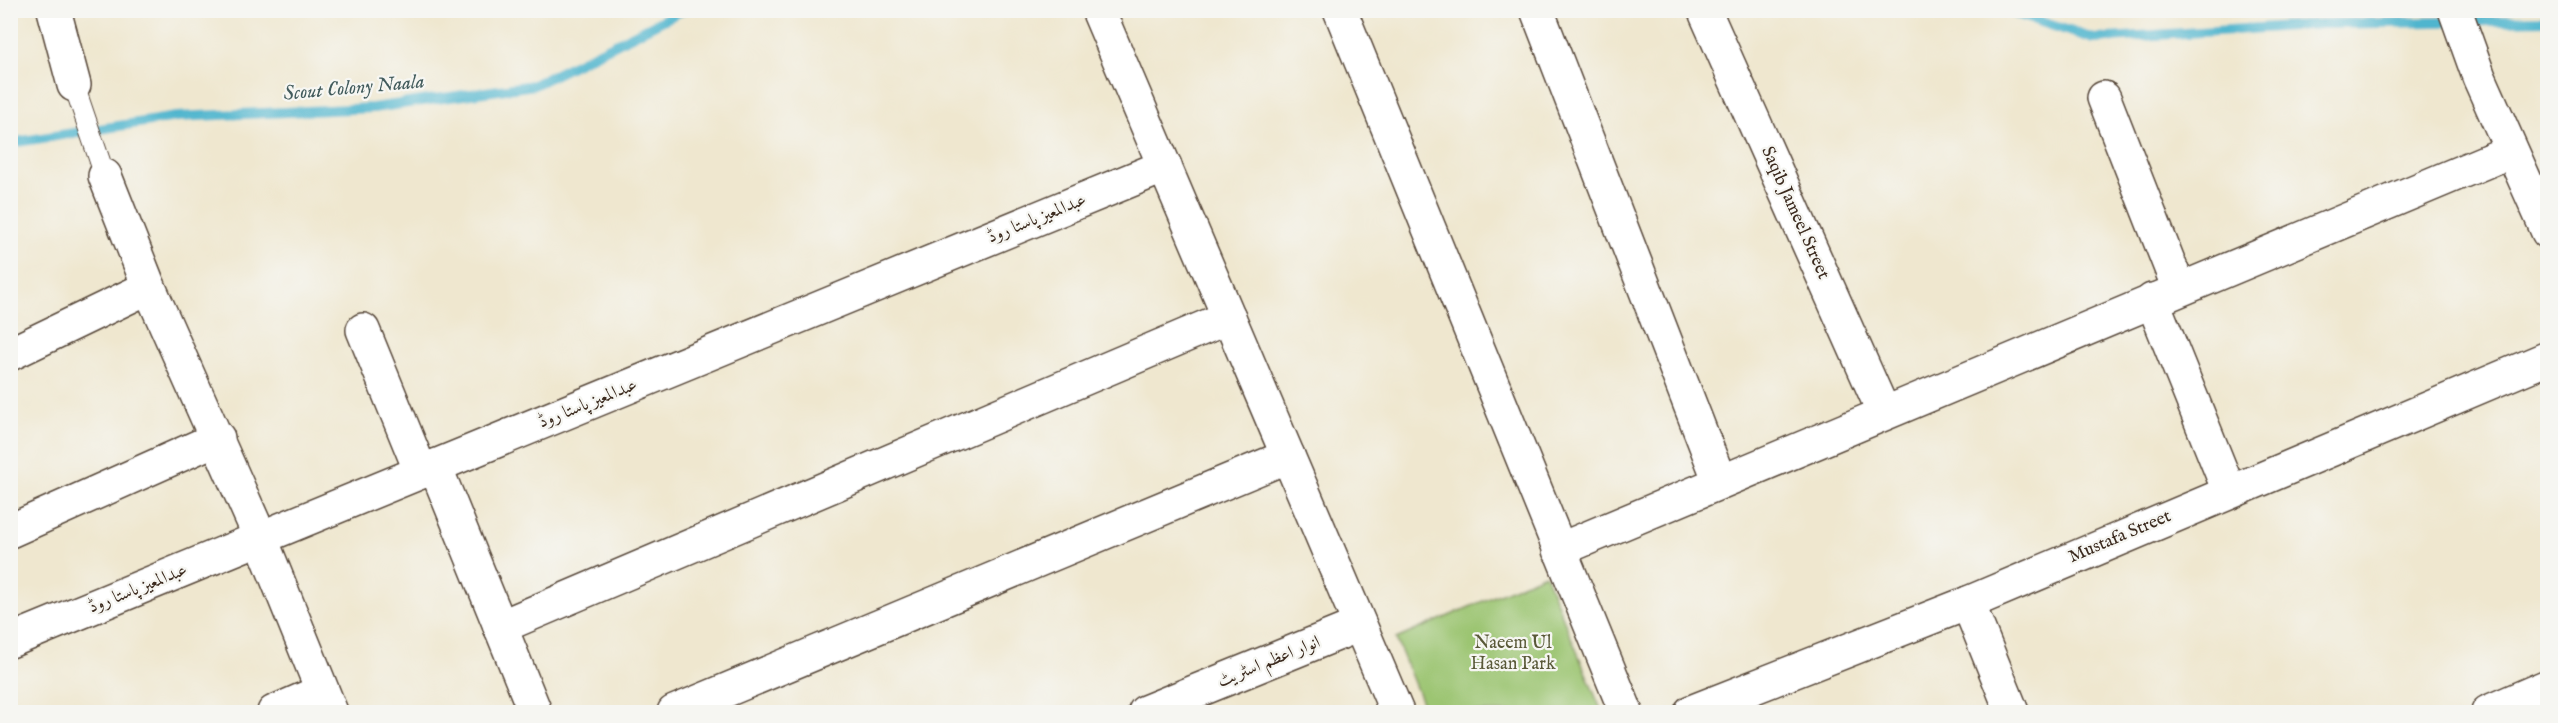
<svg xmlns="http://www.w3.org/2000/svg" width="2558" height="723" font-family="'IM FELL English',Amiri,serif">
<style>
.green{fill:#9cc572;stroke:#6c7848;stroke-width:1.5}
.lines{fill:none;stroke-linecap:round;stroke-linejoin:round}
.stream{stroke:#4fb5ce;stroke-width:10}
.service-casing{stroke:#564639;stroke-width:22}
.minor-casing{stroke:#564639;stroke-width:36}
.tertiary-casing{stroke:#564639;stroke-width:36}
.service{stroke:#fff;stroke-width:20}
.minor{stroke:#fff;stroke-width:33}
.tertiary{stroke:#fff;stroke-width:33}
.labels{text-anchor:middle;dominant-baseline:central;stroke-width:4.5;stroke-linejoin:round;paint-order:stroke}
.street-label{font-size:18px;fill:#3b2a1e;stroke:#f6f6f2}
.park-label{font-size:18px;fill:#585837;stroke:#f6f6f2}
.water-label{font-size:20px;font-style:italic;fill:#425b5c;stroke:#f6f6f2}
</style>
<rect width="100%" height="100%" fill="#f6f6f2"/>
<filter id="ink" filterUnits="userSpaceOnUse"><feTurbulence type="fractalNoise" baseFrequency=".0167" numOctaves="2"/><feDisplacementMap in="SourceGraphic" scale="12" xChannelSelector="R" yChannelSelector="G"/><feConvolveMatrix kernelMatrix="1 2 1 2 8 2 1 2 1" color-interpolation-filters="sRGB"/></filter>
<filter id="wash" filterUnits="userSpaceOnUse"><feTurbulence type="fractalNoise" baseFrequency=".008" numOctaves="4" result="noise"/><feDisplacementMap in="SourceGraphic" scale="24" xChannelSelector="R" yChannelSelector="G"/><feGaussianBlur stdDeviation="1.35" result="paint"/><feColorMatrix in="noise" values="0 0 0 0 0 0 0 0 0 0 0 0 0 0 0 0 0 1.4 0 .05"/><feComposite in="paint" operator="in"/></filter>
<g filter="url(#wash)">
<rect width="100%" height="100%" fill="#efe7cf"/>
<polygon class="green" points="1545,574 1602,712 1426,712 1396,639"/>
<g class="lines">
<g class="stream">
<polyline points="2004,10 2094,39 2322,24 2548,20"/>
<polyline points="10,143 176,117 373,108 534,85 683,10"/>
</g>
</g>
</g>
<g filter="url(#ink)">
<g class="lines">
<g class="service-casing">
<polyline id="service" points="74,85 105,176"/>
</g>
<g class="minor-casing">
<g id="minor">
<polyline points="54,10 74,85"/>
<polyline points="1098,10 1397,712"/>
<polyline points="1340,10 1626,712"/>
<polyline points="1537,10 1720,482"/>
<polyline points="2455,10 2479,77 2548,232"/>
<polyline points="1706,14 1884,413"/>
<polyline points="2104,98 2179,289"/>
<polyline points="105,176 149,287 261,539 331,712"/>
<polyline points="2152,300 2229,491"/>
<polyline points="363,330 421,472"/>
<polyline points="10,354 149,287"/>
<polyline points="435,466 535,712"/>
<polyline points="10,531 218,438"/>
<polyline points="1559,550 2511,151"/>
<polyline points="1968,603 2012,712"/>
<polyline points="500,627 1229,317"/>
<polyline points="10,641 1165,166"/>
<polyline points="274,712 322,691"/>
<polyline points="674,712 1288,456"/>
<polyline points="1145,712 1359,625"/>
<polyline points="1691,712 1968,603 2548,358"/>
</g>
</g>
<g class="tertiary-casing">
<polyline id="tertiary" points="2488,712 2548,686"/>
</g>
<use href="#service" class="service"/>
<use href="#minor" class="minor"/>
<use href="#tertiary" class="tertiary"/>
</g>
</g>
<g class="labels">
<g class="street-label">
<text transform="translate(1795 213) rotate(66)">Saqib Jameel Street</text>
<text transform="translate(1037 219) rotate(-22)">عبدالمعیز پاستا روڈ</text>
<text transform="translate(588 404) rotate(-22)">عبدالمعیز پاستا روڈ</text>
<text transform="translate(2120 537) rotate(-23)">Mustafa Street</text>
<text transform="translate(138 589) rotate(-22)">عبدالمعیز پاستا روڈ</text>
<text transform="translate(1269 662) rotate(-22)">انوار اعظم اسٹریٹ</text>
</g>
<g class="park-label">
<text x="1513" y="643">Naeem Ul<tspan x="1513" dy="21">Hasan Park</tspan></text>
</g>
<g class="water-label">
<text transform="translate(354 88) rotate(-5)">Scout Colony Naala</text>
</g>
</g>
<rect width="2558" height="723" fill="none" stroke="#f6f6f2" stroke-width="36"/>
</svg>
